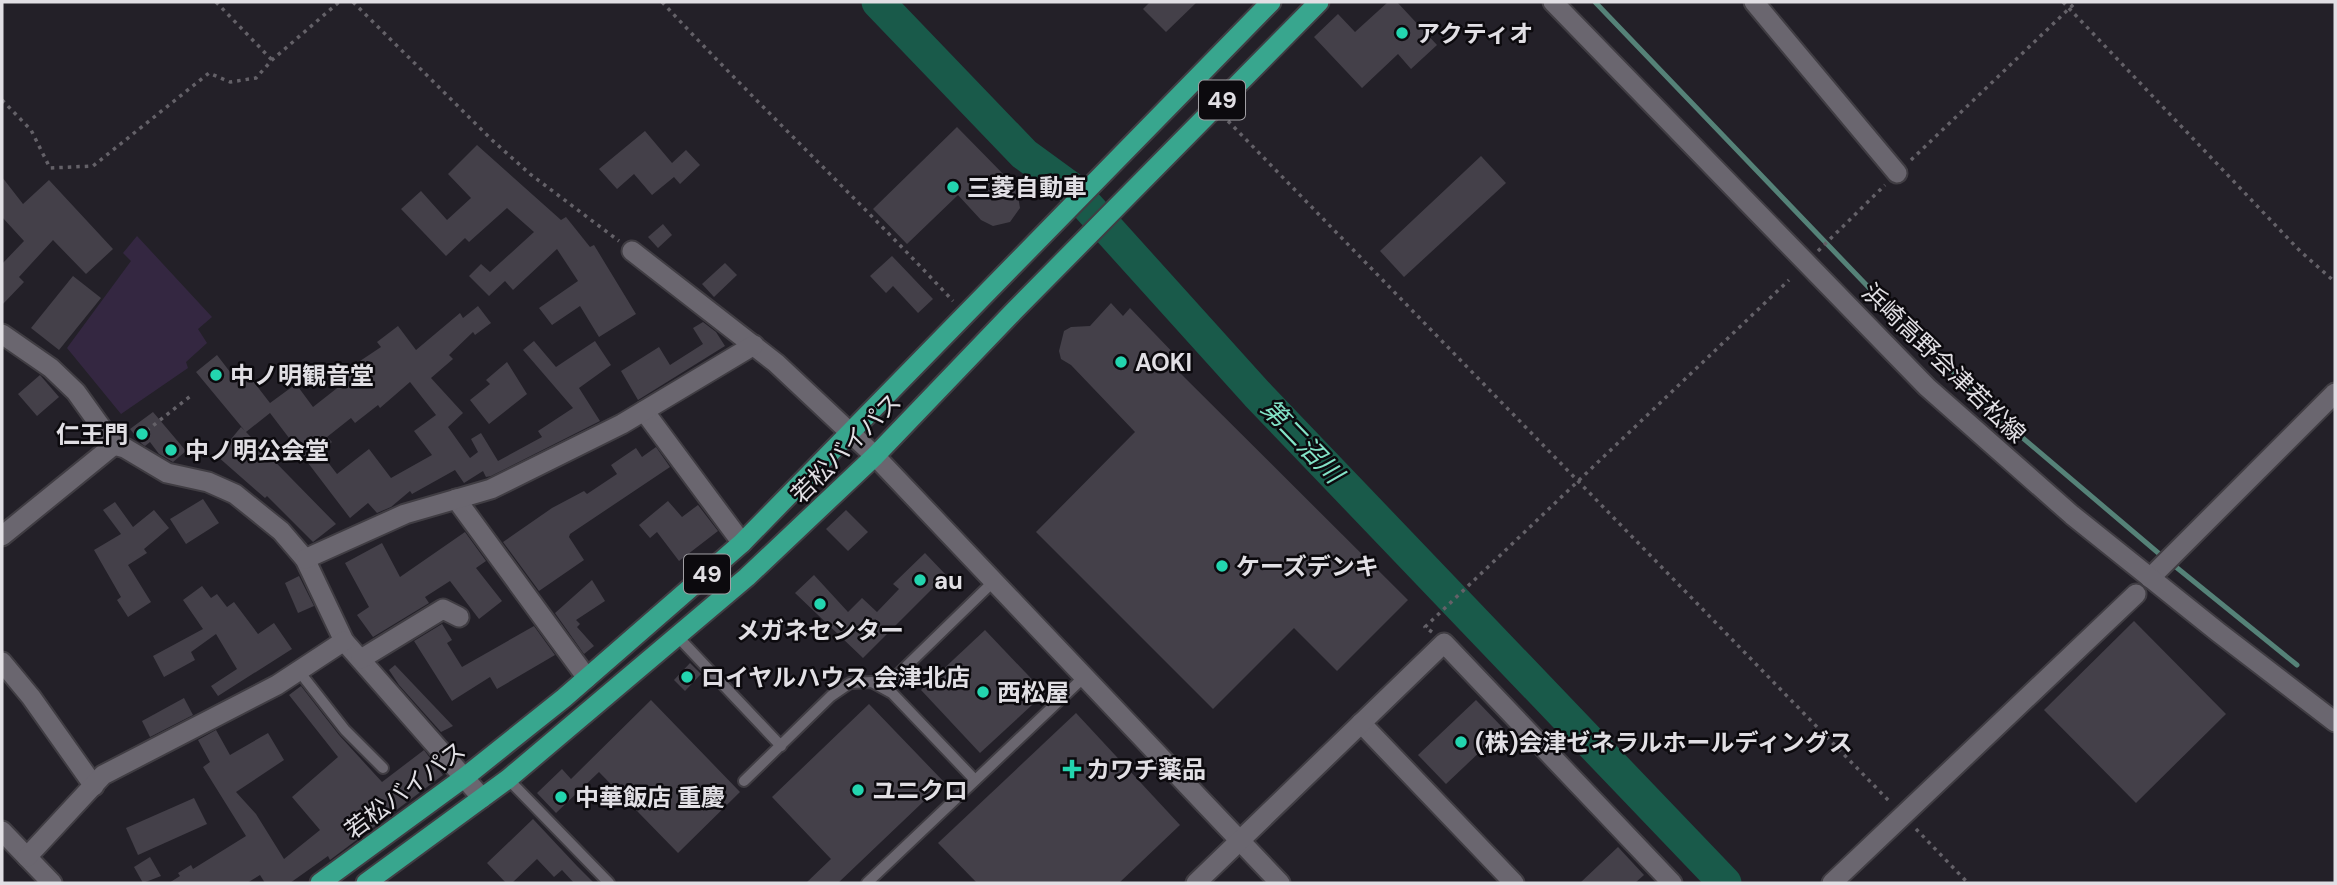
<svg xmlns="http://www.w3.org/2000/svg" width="2337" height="885" font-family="'DM Sans','Noto Sans JP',sans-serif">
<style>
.green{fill:#342741}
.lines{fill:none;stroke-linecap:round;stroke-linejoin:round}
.stream{stroke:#558278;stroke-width:5}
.river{stroke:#195a4a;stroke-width:33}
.building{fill:#444049;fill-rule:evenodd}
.service-casing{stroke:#403d43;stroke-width:14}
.minor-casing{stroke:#403d43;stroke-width:23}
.secondary-casing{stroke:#403d43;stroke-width:23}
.trunk-casing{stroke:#403d43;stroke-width:23}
.path{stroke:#646168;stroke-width:3.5;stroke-dasharray:3.5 5;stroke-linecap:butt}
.service{stroke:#6a666f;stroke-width:10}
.minor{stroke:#6a666f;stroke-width:19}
.secondary{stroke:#6a666f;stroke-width:19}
.trunk{stroke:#38a68e;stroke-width:19}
.poi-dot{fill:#23d5af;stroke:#0c0a0e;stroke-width:2.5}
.labels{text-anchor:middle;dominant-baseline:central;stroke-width:5;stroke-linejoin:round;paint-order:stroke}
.shield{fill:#0c0a0e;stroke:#a19fa4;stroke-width:2}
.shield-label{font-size:23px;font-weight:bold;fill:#e1dfe4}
.poi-label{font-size:24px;font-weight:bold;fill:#e1dfe4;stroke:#0c0a0e;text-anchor:start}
.street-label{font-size:24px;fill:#e1dfe4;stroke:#0c0a0e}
.water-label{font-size:26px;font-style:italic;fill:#83e3c7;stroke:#0c0a0e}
</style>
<rect width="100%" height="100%" fill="#232028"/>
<polygon class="green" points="137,236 212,317 198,329 207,343 186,362 188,368 121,414 67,348 131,261 123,253"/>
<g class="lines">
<g class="stream">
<polyline points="1595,2 1898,318 2004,422 2163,557"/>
<polyline points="2171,563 2297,665"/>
</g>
<polyline class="river" points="878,2 1024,154 1072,189 1257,394 1725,883"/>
</g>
<g class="building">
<polygon points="1150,2 1197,2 1166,32 1143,9"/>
<polygon points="1388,2 1397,2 1437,45 1411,69 1398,54 1362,88 1314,37 1338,14 1355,32"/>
<polygon points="957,127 1009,180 1006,183 1017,190 1020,208 1010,222 993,226 981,220 958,195 907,244 873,209"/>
<polygon points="645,131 672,163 686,150 700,165 680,184 674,177 652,195 634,174 617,189 599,169"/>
<polygon points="477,145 561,220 566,217 590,247 594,245 636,314 599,337 580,306 552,325 539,308 578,281 557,249 513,290 505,281 489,296 469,276 481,264 490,272 534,232 507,208 469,242 465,238 446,256 401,209 421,191 447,220 471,198 448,174"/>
<polygon points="1481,156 1506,183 1404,277 1380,251"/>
<polygon points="2,177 23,204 49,180 113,249 86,274 53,240 19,277 24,282 2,305 2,264 24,241 2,217"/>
<polygon points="663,224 672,235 658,248 648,237"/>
<polygon points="892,256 933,299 918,313 893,286 886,293 870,276"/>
<polygon points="725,263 737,275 714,297 702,284"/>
<polygon points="73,276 101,298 59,350 31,328"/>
<polygon points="1111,303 1123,316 1130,308 1180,360 1173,366 1408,600 1337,671 1294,628 1213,709 1036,532 1135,432 1071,365 1061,359 1059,351 1064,331 1071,327 1090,326"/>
<path d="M478 306 491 323 475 335 473 332 449 355 453 359 431 378 463 413 448 427 470 458 478 452 471 439 481 433 498 461 542 437 538 431 573 408 523 350 534 341 556 367 595 341 611 365 579 388 600 421 491 476 486 477 483 471 464 483 455 470 412 494 410 491 391 507 377 513 368 503 350 518 270 413 246 432 336 524 313 542 267 496 265 498 217 456 241 427 245 431 196 372 217 355 237 381 247 373 270 403 296 384 313 407 341 385 336 377 381 347 377 342 398 326 416 350 460 313 463 318ZM410 382 436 415 414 431 432 455 391 478 369 449 337 474 320 452 332 442 327 437 351 418 355 423 378 405 380 408Z"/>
<polygon points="703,322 716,332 725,346 638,400 621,371 659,347 670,365 703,344 693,328"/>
<polygon points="507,362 527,394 489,424 470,400 490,384 486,380"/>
<polygon points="40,375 59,397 37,416 18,394"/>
<polygon points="153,412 186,451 173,462 159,454 150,442 145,446 142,444 130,429"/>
<polygon points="656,447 670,467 570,534 569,537 584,560 539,591 503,542 552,508 584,491 587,494 617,474 611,465 636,448 642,457"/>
<polygon points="203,499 219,523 186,544 170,519"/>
<polygon points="668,501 682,517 698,505 718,531 679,561 657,532 650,538 639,525"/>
<polygon points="115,502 133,527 154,510 169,528 144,549 147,553 128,565 151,602 128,617 117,600 121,597 94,550 121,534 103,510"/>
<polygon points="846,510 868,532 848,551 826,529"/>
<polygon points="465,532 486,561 476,568 502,601 479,619 450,581 425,597 429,603 373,637 357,615 369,607 345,563 382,543 400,577"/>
<polygon points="925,553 946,575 863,658 795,593 814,575 848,612 862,598 877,612 899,589 893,584"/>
<polygon points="299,576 314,606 298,613 285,583"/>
<polygon points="592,580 605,601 576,620 580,624 577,627 594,646 584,654 555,613"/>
<polygon points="202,586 211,598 217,594 227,607 234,602 258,634 274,623 292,649 218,696 211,686 237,669 216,634 191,652 195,660 164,677 153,656 203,629 183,600"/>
<polygon points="2134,621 2226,714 2136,803 2044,710"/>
<polygon points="442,624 452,640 447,643 462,667 534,626 555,655 497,689 490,677 452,701 414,641"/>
<polygon points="985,630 1045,693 980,753 921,690"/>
<polygon points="690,663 701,674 685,691 674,680"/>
<polygon points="395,665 453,726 441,732 399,685 389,670"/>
<polygon points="301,686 339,735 382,782 424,750 443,775 330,860 328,856 290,883 265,883 260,875 247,883 169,883 180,876 178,873 191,865 193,869 246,836 203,767 210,762 198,740 216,730 230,755 268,733 284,760 236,792 256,814 284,859 320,830 292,797 338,757 289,695"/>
<polygon points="184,698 193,715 150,737 142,721"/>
<polygon points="651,700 740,792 678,853 599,772 556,813 537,793 562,769 571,779"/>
<polygon points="1476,700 1504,729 1446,784 1418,755"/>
<polygon points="869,704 944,782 838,883 806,883 831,859 772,797"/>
<polygon points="1076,713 1180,825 1119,883 977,883 938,843"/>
<polygon points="194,798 207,824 138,855 126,828"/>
<polygon points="533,819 577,866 594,883 574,883 562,870 554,877 537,859 512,883 506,883 487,863"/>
<polygon points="1618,847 1644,875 1635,883 1580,883"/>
<polygon points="150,857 161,876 143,883 134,867"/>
</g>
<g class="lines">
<g class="service-casing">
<g id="service">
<polyline points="679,638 781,746"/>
<polyline points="298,670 345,730 383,768"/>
<polyline points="885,687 993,582"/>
<polyline points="508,779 609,883"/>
<polyline points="744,781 831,696 850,683 872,682 892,693 975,780"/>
<polyline points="867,883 1084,677"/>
</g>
</g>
<g class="minor-casing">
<g id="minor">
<polyline points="1754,2 1897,173"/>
<polyline points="632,251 776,363 875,456 1280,883"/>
<polyline points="2,334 51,368 76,392 114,445 125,448 167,473 208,482 235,494 281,531 305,559 344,641 482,798"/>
<polyline points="644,411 742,543"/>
<polyline points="456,499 587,678"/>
<polyline points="2,536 114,445"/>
<polyline points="305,559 405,514 491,489 622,424 754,345"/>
<polyline points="2150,578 2335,393"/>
<polyline points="361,659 443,609 459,617"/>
<polyline points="2,662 31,697 94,786"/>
<polyline points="1361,723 1514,883"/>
<polyline points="2,831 52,883"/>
<polyline points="27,857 103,775 277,685 344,641"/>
<polyline points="1196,883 1444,643 1672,883"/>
<polyline points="1832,883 2136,594"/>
</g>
</g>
<g class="secondary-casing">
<polyline id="secondary" points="1553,2 1927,387 2072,515 2218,632 2335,722"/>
</g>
<g class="trunk-casing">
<g id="trunk">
<polyline points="320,883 465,777 564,698 742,543 1271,2"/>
<polyline points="366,883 508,779 747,577 875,456 1014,311 1319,2"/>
</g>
</g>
<g class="path">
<polyline points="216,2 272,60"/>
<polyline points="353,2 492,140 530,174 619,241"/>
<path d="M662 2C757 104 858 199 953 301"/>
<polyline points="2063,2 2300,251 2335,282"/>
<polyline points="2,100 31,130 50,168 93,166 209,73 230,82 256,78 272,60 339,2"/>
<polyline points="1228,121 1891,803"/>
<polyline points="1911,160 2076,2"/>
<polyline points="1818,251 1885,185"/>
<polyline points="140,436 193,394"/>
<polyline points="1432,632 1425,627 1789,280"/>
<polyline points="1916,829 1968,883"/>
</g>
<use href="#service" class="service"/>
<use href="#minor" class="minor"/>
<use href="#secondary" class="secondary"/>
<use href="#trunk" class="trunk"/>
</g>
<g class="poi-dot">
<circle cx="1402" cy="33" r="7"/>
<circle cx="953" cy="187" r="7"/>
<circle cx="1121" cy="362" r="7"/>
<circle cx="216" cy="375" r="7"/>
<circle cx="142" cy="434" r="7"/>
<circle cx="171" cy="450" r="7"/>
<circle cx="1222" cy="566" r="7"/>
<circle cx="920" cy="580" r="7"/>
<circle cx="820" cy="604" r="7"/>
<circle cx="687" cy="677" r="7"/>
<circle cx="983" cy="692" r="7"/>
<circle cx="1461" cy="742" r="7"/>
<path d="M1068.5 758.5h7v7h7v7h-7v7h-7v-7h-7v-7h7z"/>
<circle cx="858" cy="790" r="7"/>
<circle cx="561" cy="797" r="7"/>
</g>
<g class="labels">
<g class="shield">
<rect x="1199" y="80.5" width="46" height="39" rx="5"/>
<rect x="684" y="554.5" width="46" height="39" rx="5"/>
</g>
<g class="shield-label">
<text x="1222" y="100">49</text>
<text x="707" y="574">49</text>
</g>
<g class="poi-label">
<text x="1416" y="33">アクティオ</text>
<text x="967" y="187">三菱自動車</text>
<text x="1135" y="362">AOKI</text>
<text x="230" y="375">中ノ明観音堂</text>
<text x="128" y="434" text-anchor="end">仁王門</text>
<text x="185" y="450">中ノ明公会堂</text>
<text x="1236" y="566">ケーズデンキ</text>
<text x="934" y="580">au</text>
<text x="820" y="630" text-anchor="middle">メガネセンター</text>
<text x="701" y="677">ロイヤルハウス 会津北店</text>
<text x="997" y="692">西松屋</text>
<text x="1475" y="742">(株)会津ゼネラルホールディングス</text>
<text x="1086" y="769">カワチ薬品</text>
<text x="872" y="790">ユニクロ</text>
<text x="575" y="797">中華飯店 重慶</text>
</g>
<g class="street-label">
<text transform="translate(1944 363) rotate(44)">浜崎高野会津若松線</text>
<text transform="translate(846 448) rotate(-45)">若松バイパス</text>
<text transform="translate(405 790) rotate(-37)">若松バイパス</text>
</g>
<g class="water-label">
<text transform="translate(1302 441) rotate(46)">第二沼川</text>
</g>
</g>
<rect width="2337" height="885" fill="none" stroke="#e1dfe4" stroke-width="7"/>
</svg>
